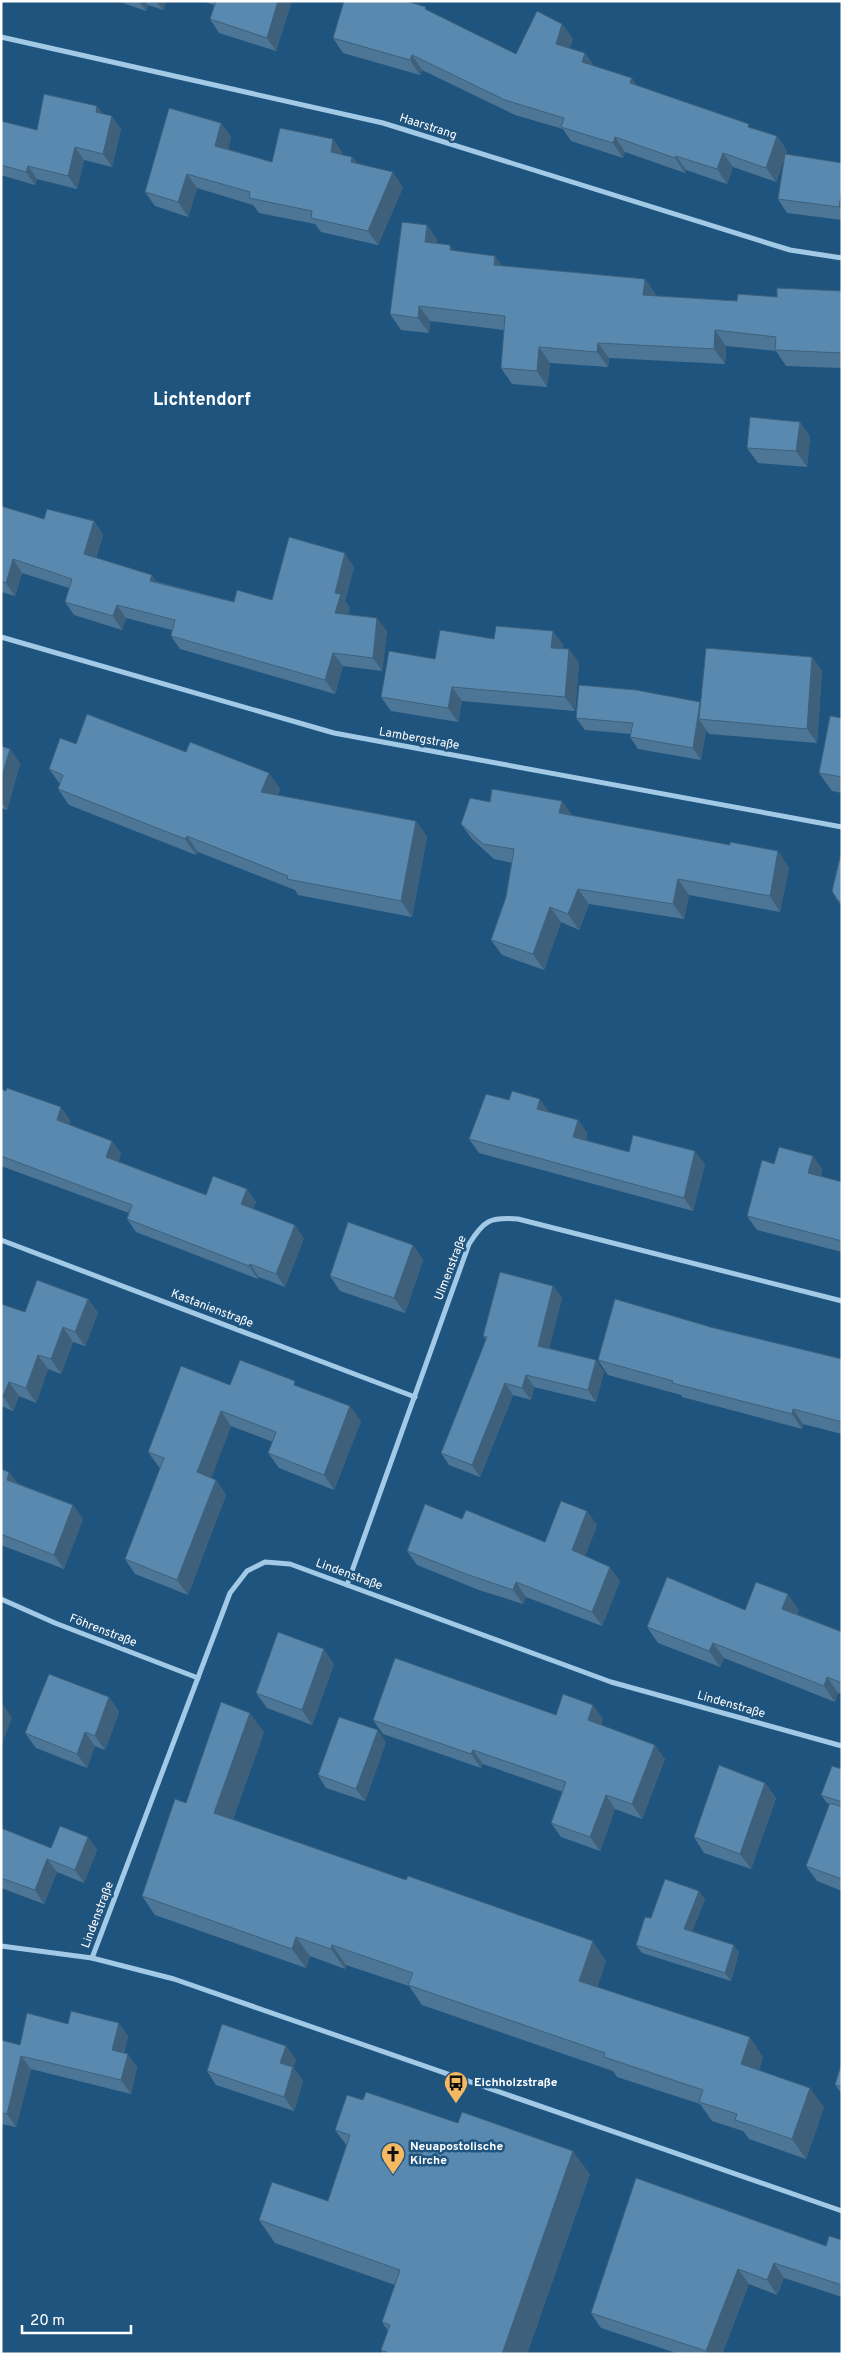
<svg xmlns="http://www.w3.org/2000/svg" width="843" height="2355" font-family="Overpass,sans-serif">
<style>
.lines{fill:none;stroke-linecap:round;stroke-linejoin:round}
.minor{stroke:#a2cae7;stroke-width:5}
.wall{fill:#4d7696}
.shaded-wall{fill:#3e607a}
.building{fill:#5989af;stroke:#3e607a}
.labels{text-anchor:middle;dominant-baseline:central;stroke-width:5;stroke-linejoin:round;paint-order:stroke}
.street-label{font-size:12px;fill:#fff;stroke:#1f547e}
.poi-label{font-size:12px;font-weight:bold;fill:#fff;stroke:#1f547e;text-anchor:start}
.district-label{font-size:18px;font-weight:bold;fill:#fff;stroke:#1f547e}
</style>
<rect width="100%" height="100%" fill="#1f547e"/>
<g class="lines">
<g class="minor">
<polyline points="1,37 383,123 790,250 842,258"/>
<polyline points="1,637 334,733 842,827"/>
<polyline points="1,1240 415,1397"/>
<path d="M347 1585 469 1244C484 1220 490 1217 518 1219L842 1301"/>
<polyline points="1,1599 55,1623 198,1678"/>
<polyline points="1,1946 92,1958 174,1979 842,2211"/>
<polyline points="92,1958 230,1593 247,1571 265,1562 290,1564 611,1682 842,1746"/>
</g>
</g>
<g class="wall">
<polygon points="117,1 166,1 163,10 148,5 146,11"/>
<polygon points="202,1 292,1 276,51 219,33 210,19 214,5"/>
<polygon points="428,11 516,54 562,24 573,39 569,49 585,53 594,66 636,85 752,128 777,136 787,151 786,154 842,163 842,220 787,213 778,199 784,159 776,182 733,167 727,184 686,170 685,173 625,152 623,158 571,141 563,129 515,115 422,70 420,75 343,53 333,38"/>
<polygon points="97,106 103,114 121,129 112,167 84,160 77,189 37,179 35,185 1,175 1,121 37,130"/>
<polygon points="221,123 231,137 228,149 272,162 333,139 343,154 343,155 352,157 357,163 403,187 378,245 321,232 315,224 259,213 253,205 197,188 188,217 155,206 145,192"/>
<polygon points="427,225 437,240 437,243 455,251 503,266 645,279 656,295 655,296 737,301 842,291 842,368 786,366 776,351 726,346 725,364 609,358 608,367 550,363 547,387 512,384 501,368 504,330 430,321 429,333 401,330 390,314"/>
<polygon points="800,422 810,437 807,467 758,463 747,448"/>
<polygon points="1,506 44,519 94,521 103,535 96,558 158,582 234,602 272,600 354,567 345,601 350,608 348,614 387,631 382,671 343,666 335,694 180,649 171,636 172,630 126,618 122,630 74,615 65,602 69,588 22,573 15,596 1,592"/>
<polygon points="553,631 563,645 562,648 579,663 575,711 462,701 458,722 391,711 381,697 435,659 494,639"/>
<polygon points="812,657 822,671 817,743 709,734 706,730 701,760 638,749 630,737 631,734 585,730 576,718 700,702"/>
<polygon points="842,718 842,793 832,791 819,773"/>
<polygon points="76,744 186,752 269,773 280,789 278,795 416,821 427,837 412,917 298,895 295,890 198,852 196,855 69,805 58,789 60,784 49,769"/>
<polygon points="1,746 10,749 20,764 7,810 1,808"/>
<polygon points="562,801 572,816 789,867 780,912 689,895 684,919 589,904 579,930 561,922 544,970 502,955 491,940 506,897 512,863 494,859 472,839 461,824 490,802"/>
<polygon points="842,849 842,907 838,901"/>
<polygon points="1,1089 70,1120 69,1125 112,1141 121,1154 118,1162 206,1195 247,1189 256,1202 253,1209 304,1238 285,1287 259,1277 258,1279 136,1232 127,1219 129,1213 1,1166"/>
<polygon points="549,1112 578,1120 587,1133 586,1140 629,1152 705,1164 693,1211 479,1153 469,1139"/>
<polygon points="813,1156 822,1169 821,1176 842,1182 842,1252 757,1230 747,1216 774,1164"/>
<polygon points="413,1245 423,1260 405,1313 340,1291 330,1276"/>
<polygon points="553,1286 562,1298 549,1348 596,1360 604,1372 596,1402 534,1387 531,1400 513,1395 480,1477 449,1465 441,1453 486,1340 483,1336"/>
<polygon points="88,1299 98,1313 85,1346 73,1342 61,1374 48,1369 36,1403 19,1396 13,1411 1,1406 1,1304 25,1312"/>
<polygon points="714,1328 842,1359 842,1434 803,1424 802,1429 682,1397 681,1395 608,1375 598,1360"/>
<polygon points="230,1385 299,1387 361,1421 334,1490 279,1468 268,1453 273,1442 231,1426 211,1478 216,1480 226,1495 188,1595 135,1574 125,1559 160,1468 159,1467 148,1452"/>
<polygon points="1,1469 9,1472 17,1483 73,1505 83,1519 64,1569 1,1545"/>
<polygon points="462,1519 545,1542 597,1525 585,1556 620,1581 602,1626 526,1597 523,1604 479,1590 417,1565 407,1551"/>
<polygon points="745,1610 799,1610 797,1614 842,1632 842,1694 838,1693 835,1702 724,1658 720,1667 658,1643 647,1627"/>
<polygon points="334,1664 312,1725 267,1708 256,1693"/>
<polygon points="109,1697 119,1712 105,1750 95,1746 87,1768 36,1748 25,1733"/>
<polygon points="556,1715 603,1719 601,1725 665,1759 642,1819 615,1809 600,1851 561,1837 551,1823 563,1792 483,1764 481,1768 383,1734 373,1720"/>
<polygon points="264,1732 233,1819 606,1961 597,1987 763,2057 759,2070 824,2107 806,2159 749,2139 743,2131 712,2121 700,2104 617,2077 613,2071 422,2005 409,1986 346,1965 345,1969 310,1956 306,1968 155,1915 142,1896 186,1803"/>
<polygon points="386,1742 365,1801 326,1788 318,1775"/>
<polygon points="842,1769 842,1891 817,1881 806,1866 830,1804 827,1803 821,1795"/>
<polygon points="765,1783 776,1798 751,1869 704,1853 694,1837"/>
<polygon points="1,1828 51,1848 88,1837 97,1850 84,1883 57,1872 44,1904 1,1888"/>
<polygon points="705,1899 692,1931 739,1952 731,1981 642,1953 636,1945 651,1918"/>
<polygon points="68,2024 128,2036 124,2053 137,2067 131,2094 31,2069 16,2127 1,2124 1,2040 20,2045"/>
<polygon points="286,2046 296,2060 293,2067 303,2081 294,2111 216,2085 207,2071"/>
<polygon points="842,2062 842,2094 835,2085"/>
<polygon points="335,2130 590,2174 527,2354 383,2354 381,2350 388,2331 382,2322 395,2285 275,2243 259,2220 328,2201 347,2146"/>
<polygon points="636,2178 826,2246 842,2240 842,2297 784,2278 777,2295 749,2284 722,2354 679,2354 601,2328 591,2313"/>
</g>
<g class="shaded-wall">
<polygon points="139,1 145,1 148,5 146,11"/>
<polygon points="156,1 166,1 163,10"/>
<polygon points="278,1 292,1 276,51 267,38"/>
<polygon points="562,24 573,39 566,59 556,44"/>
<polygon points="585,53 595,68 582,62"/>
<polygon points="412,55 422,70 420,75 410,60"/>
<polygon points="632,78 642,93 630,83"/>
<polygon points="97,106 106,119 96,112"/>
<polygon points="112,116 121,129 112,167 103,154"/>
<polygon points="221,123 231,137 225,160 215,146"/>
<polygon points="777,136 787,151 776,182 766,168"/>
<polygon points="615,137 625,152 623,158 613,143"/>
<polygon points="333,139 343,154 341,166 331,152"/>
<polygon points="75,147 84,160 77,189 68,176"/>
<polygon points="723,153 733,167 727,184 717,169"/>
<polygon points="676,156 686,170 685,173 675,158"/>
<polygon points="352,157 362,171 351,162"/>
<polygon points="28,166 37,179 35,185 26,172"/>
<polygon points="393,172 403,187 378,245 368,231"/>
<polygon points="187,174 197,188 188,217 178,202"/>
<polygon points="842,188 842,211 839,207"/>
<polygon points="427,225 437,240 436,257 425,242"/>
<polygon points="450,245 461,260 450,250"/>
<polygon points="495,256 506,271 494,265"/>
<polygon points="645,279 656,295 654,311 643,295"/>
<polygon points="419,306 430,321 429,333 418,318"/>
<polygon points="715,330 726,346 725,364 714,349"/>
<polygon points="598,343 609,358 608,367 597,352"/>
<polygon points="539,347 550,363 547,387 537,371"/>
<polygon points="800,422 810,437 807,467 796,451"/>
<polygon points="94,521 103,535 93,567 84,554"/>
<polygon points="345,553 354,567 345,601 350,608 345,626 335,613 335,593"/>
<polygon points="13,559 22,573 15,596 6,583"/>
<polygon points="152,575 161,588 150,581"/>
<polygon points="117,605 126,618 122,630 113,616"/>
<polygon points="377,618 387,631 382,671 373,658"/>
<polygon points="553,631 563,645 561,661 551,648"/>
<polygon points="569,649 579,663 575,711 565,697"/>
<polygon points="333,653 343,666 335,694 325,680"/>
<polygon points="812,657 822,671 817,743 807,729"/>
<polygon points="452,687 462,701 458,722 448,708"/>
<polygon points="700,702 699,719 706,730 701,760 693,748"/>
<polygon points="10,749 20,764 7,810 1,801 1,779"/>
<polygon points="269,773 280,789 272,808 261,792"/>
<polygon points="562,801 573,816 559,813"/>
<polygon points="416,821 427,837 412,917 401,901"/>
<polygon points="187,836 198,852 196,855 185,839"/>
<polygon points="778,851 789,867 780,912 770,896"/>
<polygon points="678,879 689,895 684,919 673,904"/>
<polygon points="578,889 589,904 579,930 568,914"/>
<polygon points="550,907 561,922 544,970 533,954"/>
<polygon points="540,1099 550,1113 537,1109"/>
<polygon points="61,1107 70,1120 66,1133 57,1120"/>
<polygon points="578,1120 587,1133 583,1151 573,1137"/>
<polygon points="112,1141 121,1154 115,1170 106,1157"/>
<polygon points="695,1151 705,1164 693,1211 684,1198"/>
<polygon points="813,1156 822,1169 818,1186 808,1173"/>
<polygon points="247,1189 256,1202 250,1217 241,1204"/>
<polygon points="295,1225 304,1238 285,1287 276,1274"/>
<polygon points="413,1245 423,1260 405,1313 394,1298"/>
<polygon points="250,1264 259,1277 258,1279 249,1266"/>
<polygon points="553,1286 562,1298 547,1358 538,1346"/>
<polygon points="88,1299 98,1313 85,1346 75,1332"/>
<polygon points="63,1327 73,1342 61,1374 51,1359"/>
<polygon points="38,1355 48,1369 36,1403 26,1388"/>
<polygon points="596,1360 604,1372 596,1402 588,1390"/>
<polygon points="526,1375 534,1387 531,1400 522,1388"/>
<polygon points="9,1382 19,1396 13,1411 3,1396"/>
<polygon points="505,1383 513,1395 480,1477 472,1465"/>
<polygon points="350,1406 361,1421 334,1490 324,1475"/>
<polygon points="793,1409 803,1424 802,1429 792,1414"/>
<polygon points="221,1411 231,1426 208,1487 197,1472"/>
<polygon points="9,1472 19,1487 7,1480"/>
<polygon points="216,1480 226,1495 188,1595 177,1580"/>
<polygon points="73,1505 83,1519 64,1569 54,1555"/>
<polygon points="587,1511 597,1525 582,1565 572,1550"/>
<polygon points="610,1567 620,1581 602,1626 592,1612"/>
<polygon points="516,1582 526,1597 523,1604 513,1590"/>
<polygon points="788,1594 799,1610 793,1624 782,1609"/>
<polygon points="713,1643 724,1658 720,1667 709,1651"/>
<polygon points="324,1649 334,1664 312,1725 302,1710"/>
<polygon points="827,1677 838,1693 835,1702 824,1686"/>
<polygon points="109,1697 119,1712 105,1750 95,1736"/>
<polygon points="2,1702 12,1718 1,1747 1,1704"/>
<polygon points="593,1705 603,1719 598,1735 588,1720"/>
<polygon points="250,1713 264,1732 228,1833 214,1813"/>
<polygon points="378,1730 386,1742 365,1801 356,1789"/>
<polygon points="85,1732 95,1746 87,1768 77,1754"/>
<polygon points="655,1745 665,1759 642,1819 632,1804"/>
<polygon points="473,1750 483,1764 481,1768 471,1754"/>
<polygon points="765,1783 776,1798 751,1869 740,1854"/>
<polygon points="606,1795 615,1809 600,1851 590,1837"/>
<polygon points="88,1837 97,1850 84,1883 75,1870"/>
<polygon points="47,1859 57,1872 44,1904 35,1890"/>
<polygon points="699,1891 705,1899 690,1937 684,1929"/>
<polygon points="296,1937 310,1956 306,1968 292,1949"/>
<polygon points="593,1941 606,1961 593,2000 579,1981"/>
<polygon points="332,1945 346,1965 345,1969 331,1949"/>
<polygon points="734,1945 739,1952 731,1981 725,1973"/>
<polygon points="119,2023 128,2036 122,2063 112,2050"/>
<polygon points="750,2037 763,2057 754,2084 741,2064"/>
<polygon points="286,2046 296,2060 290,2077 280,2063"/>
<polygon points="128,2054 137,2067 131,2094 121,2080"/>
<polygon points="21,2056 31,2069 16,2127 7,2114"/>
<polygon points="293,2067 303,2081 294,2111 284,2097"/>
<polygon points="810,2088 824,2107 806,2159 792,2139"/>
<polygon points="573,2151 590,2174 527,2354 502,2354"/>
<polygon points="774,2263 784,2278 777,2295 767,2280"/>
<polygon points="738,2269 749,2284 722,2354 708,2354 706,2351"/>
</g>
<g class="building">
<polygon points="216,1 278,1 267,38 210,19"/>
<polygon points="344,1 406,1 426,7 425,9 516,54 537,11 562,24 556,44 585,53 582,62 632,78 630,83 749,124 748,127 777,136 766,168 723,153 717,169 676,156 675,158 615,137 613,143 561,127 564,118 505,100 412,55 410,60 333,38"/>
<polygon points="44,94 97,106 96,112 112,116 103,154 75,147 68,176 28,166 26,172 1,165 1,121 37,130"/>
<polygon points="169,108 221,123 215,146 272,162 280,128 333,139 331,152 352,157 351,162 393,172 368,231 311,218 312,211 249,198 250,192 187,174 178,202 145,192"/>
<polygon points="785,154 842,163 842,188 839,207 778,199"/>
<polygon points="402,222 427,225 425,242 450,245 450,250 495,256 494,265 645,279 643,295 737,301 738,294 777,297 777,288 842,291 842,353 775,350 776,337 715,330 714,349 598,343 597,352 539,347 537,371 501,368 505,316 419,306 418,318 390,314"/>
<polygon points="750,417 800,422 796,451 747,448"/>
<polygon points="1,506 44,519 47,509 94,521 84,554 152,575 150,581 234,602 237,590 272,600 289,537 345,553 335,593 341,594 335,613 377,618 373,658 333,653 325,680 171,636 175,620 117,605 113,616 65,602 72,579 13,559 6,583 1,581"/>
<polygon points="496,626 553,631 551,648 569,649 565,697 452,687 448,708 381,697 389,651 435,659 440,630 494,639"/>
<polygon points="706,648 812,657 807,729 699,719"/>
<polygon points="579,685 636,690 700,702 693,748 630,737 633,723 576,718"/>
<polygon points="87,714 186,752 190,742 269,773 261,792 416,821 401,901 287,879 288,876 187,836 185,839 58,789 63,775 49,769 60,738 76,744"/>
<polygon points="830,716 842,718 842,777 819,773"/>
<polygon points="1,746 10,749 1,779"/>
<polygon points="492,789 562,801 559,813 730,845 730,842 778,851 770,896 678,879 673,904 578,889 568,914 550,907 533,954 491,940 506,897 514,849 483,844 461,824 470,798 490,802"/>
<polygon points="842,849 842,902 838,901 832,891"/>
<polygon points="7,1088 61,1107 57,1120 112,1141 106,1157 206,1195 213,1176 247,1189 241,1204 295,1225 276,1274 250,1264 249,1266 127,1219 132,1205 1,1156 1,1089 6,1091"/>
<polygon points="512,1091 540,1099 537,1109 578,1120 573,1137 629,1152 633,1135 695,1151 684,1198 469,1139 486,1094 509,1100"/>
<polygon points="779,1147 813,1156 808,1173 842,1182 842,1241 747,1216 762,1160 774,1164"/>
<polygon points="348,1222 413,1245 394,1298 330,1276"/>
<polygon points="500,1272 553,1286 538,1346 596,1360 588,1390 526,1375 522,1388 505,1383 472,1465 441,1453 487,1337 483,1336"/>
<polygon points="37,1280 88,1299 75,1332 63,1327 51,1359 38,1355 26,1388 9,1382 3,1396 1,1396 1,1304 25,1312"/>
<polygon points="615,1299 714,1328 842,1359 842,1422 793,1409 792,1414 672,1383 673,1381 598,1360"/>
<polygon points="240,1360 295,1381 294,1385 350,1406 324,1475 268,1453 276,1432 221,1411 197,1472 216,1480 177,1580 125,1559 164,1458 148,1452 181,1366 230,1385"/>
<polygon points="1,1469 9,1472 7,1480 73,1505 54,1555 1,1534"/>
<polygon points="561,1501 587,1511 572,1550 610,1567 592,1612 516,1582 513,1590 469,1575 407,1551 425,1504 462,1519 466,1510 545,1542"/>
<polygon points="667,1577 745,1610 756,1582 788,1594 782,1609 842,1632 842,1683 827,1677 824,1686 713,1643 709,1651 647,1627"/>
<polygon points="278,1632 324,1649 302,1710 256,1693"/>
<polygon points="395,1658 556,1715 563,1694 593,1705 588,1720 655,1745 632,1804 606,1795 590,1837 551,1823 566,1782 473,1750 471,1754 373,1720"/>
<polygon points="49,1674 109,1697 95,1736 85,1732 77,1754 25,1733"/>
<polygon points="221,1702 250,1713 214,1813 406,1880 408,1876 593,1941 579,1981 750,2037 741,2064 810,2088 792,2139 735,2120 737,2114 699,2102 703,2090 604,2057 605,2053 408,1985 413,1973 332,1945 331,1949 296,1937 292,1949 142,1896 175,1799 186,1803"/>
<polygon points="339,1717 378,1730 356,1789 318,1775"/>
<polygon points="719,1765 765,1783 740,1854 694,1837"/>
<polygon points="832,1766 842,1769 842,1802 821,1795"/>
<polygon points="830,1803 842,1807 842,1879 806,1866"/>
<polygon points="60,1826 88,1837 75,1870 47,1859 35,1890 1,1878 1,1828 51,1848"/>
<polygon points="665,1879 699,1891 684,1929 734,1945 725,1973 636,1945 645,1917 651,1918"/>
<polygon points="71,2011 119,2023 112,2050 128,2054 121,2080 21,2056 7,2114 1,2113 1,2040 20,2045 27,2013 68,2024"/>
<polygon points="222,2024 286,2046 280,2063 293,2067 284,2097 207,2071"/>
<polygon points="842,2062 842,2087 835,2085"/>
<polygon points="366,2092 458,2123 462,2112 573,2151 502,2354 391,2354 381,2350 390,2325 382,2322 400,2270 259,2220 272,2182 328,2201 350,2135 335,2130 347,2095 363,2100"/>
<polygon points="636,2178 826,2246 829,2236 842,2240 842,2285 774,2263 767,2280 738,2269 706,2351 591,2313"/>
</g>
<defs>
<g id="bus-pin" transform="scale(1.25)"><path d="M0 17L-7.5 6A9.5 9.5 0 1 1 7.5 6Z" fill="#f5b962" stroke="#1f547e"/><path d="M-5-6H5V4H4V6H2V4H-2V6H-4V4H-5ZM-3.5-4V0h7V-4ZM-3.5 1.2v1.5H-2V1.2ZM2 1.2v1.5H3.5V1.2Z" fill="#111"/></g>
<g id="church-pin" transform="scale(1.25)"><path d="M0 17L-7.5 6A9.5 9.5 0 1 1 7.5 6Z" fill="#f5b962" stroke="#1f547e"/><path d="M-1.2-6h2.4v3.5h3.3v2.4h-3.3V6h-2.4V-.1h-3.3v-2.4h3.3Z" fill="#111"/></g>
</defs>
<g fill-rule="evenodd">
<use href="#bus-pin" x="456" y="2083"/>
<use href="#church-pin" x="393" y="2154"/>
</g>
<g class="labels">
<g class="street-label">
<text transform="translate(428 127) rotate(18)">Haarstrang</text>
<text transform="translate(419 739) rotate(10)">Lambergstraße</text>
<text transform="translate(451 1268) rotate(-69)">Ulmenstraße</text>
<text transform="translate(212 1309) rotate(21)">Kastanienstraße</text>
<text transform="translate(349 1575) rotate(20)">Lindenstraße</text>
<text transform="translate(103 1631) rotate(21)">Föhrenstraße</text>
<text transform="translate(731 1705) rotate(16)">Lindenstraße</text>
<text transform="translate(98 1915) rotate(-69)">Lindenstraße</text>
</g>
<g class="poi-label">
<text x="474" y="2083">Eichholzstraße</text>
<text x="410" y="2147">Neuapostolische<tspan x="410" dy="14">Kirche</tspan></text>
</g>
<g class="district-label">
<text x="202" y="400">Lichtendorf</text>
</g>
</g>
<rect width="843" height="2355" fill="none" stroke="#ffffff" stroke-width="5"/>
<path d="M22 2325v8h109v-8" fill="none" stroke="#ffffff" stroke-width="2.5"/>
<text x="30" y="2325" font-size="15" fill="#ffffff" stroke="#1f547e" stroke-width="4" paint-order="stroke">20 m</text>
</svg>
